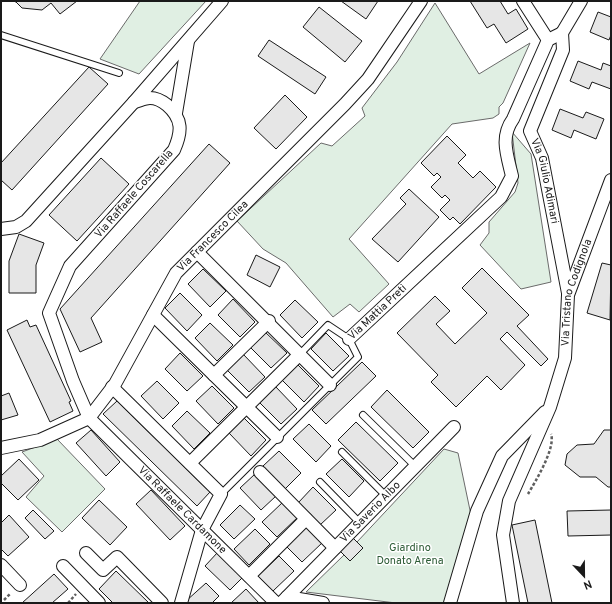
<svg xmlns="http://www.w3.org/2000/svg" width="612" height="604" font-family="Overpass,sans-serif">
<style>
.green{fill:#e0efe3;stroke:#6a6a6a}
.building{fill:#e6e6e6;stroke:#1a1a1a}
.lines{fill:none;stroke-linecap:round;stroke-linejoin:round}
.service-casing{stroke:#1a1a1a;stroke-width:8}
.minor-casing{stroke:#1a1a1a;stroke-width:14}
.path{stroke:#5f5f5f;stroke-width:2.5;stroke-dasharray:3 2;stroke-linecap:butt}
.service{stroke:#fff;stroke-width:6}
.minor{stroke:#fff;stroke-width:12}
.labels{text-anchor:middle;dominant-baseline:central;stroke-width:3;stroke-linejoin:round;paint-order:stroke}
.street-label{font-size:11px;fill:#1a1a1a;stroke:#fff}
.park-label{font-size:11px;fill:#2b5a34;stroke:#fff}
</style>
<rect width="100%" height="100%" fill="#fff"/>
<g class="green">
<polygon points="140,1 206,1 139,74 100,59"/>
<polygon points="435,3 479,74 530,43 503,103 499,107 499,114 493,118 452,124 349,239 389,284 359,312 350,304 333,317 286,263 263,249 237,221 321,143 332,146 365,116 362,108 397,62"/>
<polygon points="512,132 531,154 551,282 521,289 480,245 489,233 489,222 515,192 518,183"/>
<polygon points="57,439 105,489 62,532 26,497 44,476 22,452"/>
<polygon points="444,449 458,453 471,515 445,603 396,603 306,592 344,555 350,561 357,542"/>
</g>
<g class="building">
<polygon points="13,1 77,1 60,14 51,3 42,10 22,8 16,2"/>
<polygon points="341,1 378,1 366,19"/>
<polygon points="470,1 500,1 508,14 516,9 528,29 506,43 494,24 487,28"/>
<polygon points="319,7 362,41 345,62 303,27"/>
<polygon points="598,12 611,17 611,35 609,40 590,32"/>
<polygon points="269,40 326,77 315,94 258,56"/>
<polygon points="578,61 601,70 603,63 611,66 611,89 592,82 589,89 570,81"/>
<polygon points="89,67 108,84 12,190 1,180 1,163"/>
<polygon points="285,95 307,117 276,149 254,128"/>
<polygon points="560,109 583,118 586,112 604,119 596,139 574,130 571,138 552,130"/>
<polygon points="447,136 466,155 458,163 473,178 480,171 496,187 460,224 453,217 450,220 440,210 450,200 445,195 442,198 431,187 441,177 437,173 434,176 421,163"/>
<polygon points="209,144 230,163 91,318 102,342 80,352 60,309"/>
<polygon points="101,158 129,184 77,241 49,215"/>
<polygon points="409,189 439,217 398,262 372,239 406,204 400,198"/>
<polygon points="19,234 44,243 36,265 36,293 9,293 9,261"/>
<polygon points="256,255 280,267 270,287 247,275"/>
<polygon points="602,263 611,265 610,320 587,313"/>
<polygon points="482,268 529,315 517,326 548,359 541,366 507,332 500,339 525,365 501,390 487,376 456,407 431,382 438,375 397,333 435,296 450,311 436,324 455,344 487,313 462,288"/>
<polygon points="203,269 226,291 210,307 188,284"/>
<polygon points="180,293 202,315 187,331 165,308"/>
<polygon points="233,299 255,322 240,337 218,315"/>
<polygon points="295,300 318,322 302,338 280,315"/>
<polygon points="27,320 30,327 36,325 71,401 69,402 73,411 50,422 7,330"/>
<polygon points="210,323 233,345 217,361 195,338"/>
<polygon points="264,331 287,353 271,368 249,346"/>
<polygon points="326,333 349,356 333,371 311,349"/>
<polygon points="180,353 203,376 187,391 165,369"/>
<polygon points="243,354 265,377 249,392 227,370"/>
<polygon points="362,362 376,376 326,424 312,410"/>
<polygon points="297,364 319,386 304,402 281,379"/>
<polygon points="157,381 179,403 163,419 141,396"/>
<polygon points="212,386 234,408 218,424 196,401"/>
<polygon points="275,386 297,409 281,424 259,402"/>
<polygon points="387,390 429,432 413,448 371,407"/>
<polygon points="9,393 18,415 1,420 1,396"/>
<polygon points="117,401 210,492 197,506 103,414"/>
<polygon points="187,411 210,433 194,449 172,426"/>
<polygon points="244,418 266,440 251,456 229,433"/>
<polygon points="356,422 398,463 380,481 338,440"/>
<polygon points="309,424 331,446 316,462 293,439"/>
<polygon points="91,430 120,462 106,476 76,443"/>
<polygon points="604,430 611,430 611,487 608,487 596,477 580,477 565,465 567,454 577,445 594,444"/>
<polygon points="279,451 301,473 285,489 263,466"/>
<polygon points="19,459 39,480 18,500 1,483 1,476"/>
<polygon points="342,459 364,481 349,497 326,474"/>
<polygon points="255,474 276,496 261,510 240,488"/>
<polygon points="313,487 336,510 320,525 298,503"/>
<polygon points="151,490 185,526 170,540 136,504"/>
<polygon points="99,500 127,527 110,545 82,518"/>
<polygon points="283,502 298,517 277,537 262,522"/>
<polygon points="240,505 255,519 234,539 220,525"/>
<polygon points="33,510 54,531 45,539 25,518"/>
<polygon points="611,510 611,535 568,536 567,511"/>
<polygon points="9,515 29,537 8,556 1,549 1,523"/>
<polygon points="535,520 552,603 528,603 512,525"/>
<polygon points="308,526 323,542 302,562 287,547"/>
<polygon points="255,529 270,544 249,565 234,549"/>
<polygon points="353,538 363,548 350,561 340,551"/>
<polygon points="218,552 243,577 230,590 205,566"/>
<polygon points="279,556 294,571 273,591 258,576"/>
<polygon points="116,571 149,603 113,603 99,589"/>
<polygon points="54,574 68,589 52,603 22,603"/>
<polygon points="206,583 219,596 212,603 188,603 186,601"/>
<polygon points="246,589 259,603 231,603"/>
</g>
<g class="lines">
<g class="service-casing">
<g id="service">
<polyline points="1,35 119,73"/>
<polyline points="363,415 415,466"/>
<polyline points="342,452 386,496"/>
<polyline points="320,482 360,523"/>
<polyline points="221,494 358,357 349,339 328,325 300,354"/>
</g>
</g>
<g class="minor-casing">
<g id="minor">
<polyline points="523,1 548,40"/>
<path id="s1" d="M562 33 563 50 530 131 542 158 568 293"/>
<polyline points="562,33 581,1"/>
<path id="s2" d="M134 102C139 101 145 98 150 98 157 98 162 101 167 105 183 119 182 132 174 150L70 266 49 313 73 381 89 418 276 603"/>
<polyline points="176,113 188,41"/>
<polyline points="1,229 16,227 26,221 134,102 222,1"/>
<polyline points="197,252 330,385"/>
<polyline points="153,315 277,437"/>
<path id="s3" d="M349 339 501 197 512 176C507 155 500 137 513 119L548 40 562 33"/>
<polyline points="214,375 269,321"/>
<polyline points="112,387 221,494 202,530 181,603"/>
<path id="s4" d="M1 448 40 440 89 418 115 384 176 273 345 104 368 79 421 1"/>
<polyline points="190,463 300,354"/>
<polyline points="260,472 335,548"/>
<polyline points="86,553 103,570 117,557 162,603"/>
<polyline points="1,565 20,585"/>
<polyline points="63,566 99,603"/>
<polyline points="249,576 306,519"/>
<path id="s5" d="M287 597 454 427"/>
<polyline points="282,602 287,597 323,603"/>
<polyline points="450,603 477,511 502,456 545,412"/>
<path id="s6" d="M513 603 503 535 509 501 550 407 565 358 568 295 611 180"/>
</g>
</g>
<g class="path">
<path d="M528 494C535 482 556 448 551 434"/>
<polyline points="4,600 11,593"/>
<polyline points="68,603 76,594"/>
</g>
<use href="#service" class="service"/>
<use href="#minor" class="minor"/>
</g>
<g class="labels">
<g class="street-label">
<text stroke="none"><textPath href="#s1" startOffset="157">Via Giulio Adimari</textPath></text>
<text transform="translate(134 194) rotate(-49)">Via Raffaele Coscarella</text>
<text stroke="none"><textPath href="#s4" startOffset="315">Via Francesco Cilea</textPath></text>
<text stroke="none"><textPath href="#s6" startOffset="324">Via Tristano Codignola</textPath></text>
<text stroke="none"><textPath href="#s3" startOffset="39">Via Mattia Preti</textPath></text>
<text stroke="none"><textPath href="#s2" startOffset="536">Via Raffaele Cardamone</textPath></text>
<text stroke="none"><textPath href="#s5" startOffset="119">Via Saverio Albo</textPath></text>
</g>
<g class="park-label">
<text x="410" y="548">Giardino<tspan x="410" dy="13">Donato Arena</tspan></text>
</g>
</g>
<rect width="612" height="604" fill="none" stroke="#1a1a1a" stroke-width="4"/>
<g transform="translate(584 576) rotate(158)" stroke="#ffffff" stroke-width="3" paint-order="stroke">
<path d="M0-3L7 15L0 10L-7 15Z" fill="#1a1a1a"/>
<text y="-6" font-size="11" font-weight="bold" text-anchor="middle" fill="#1a1a1a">N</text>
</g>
</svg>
